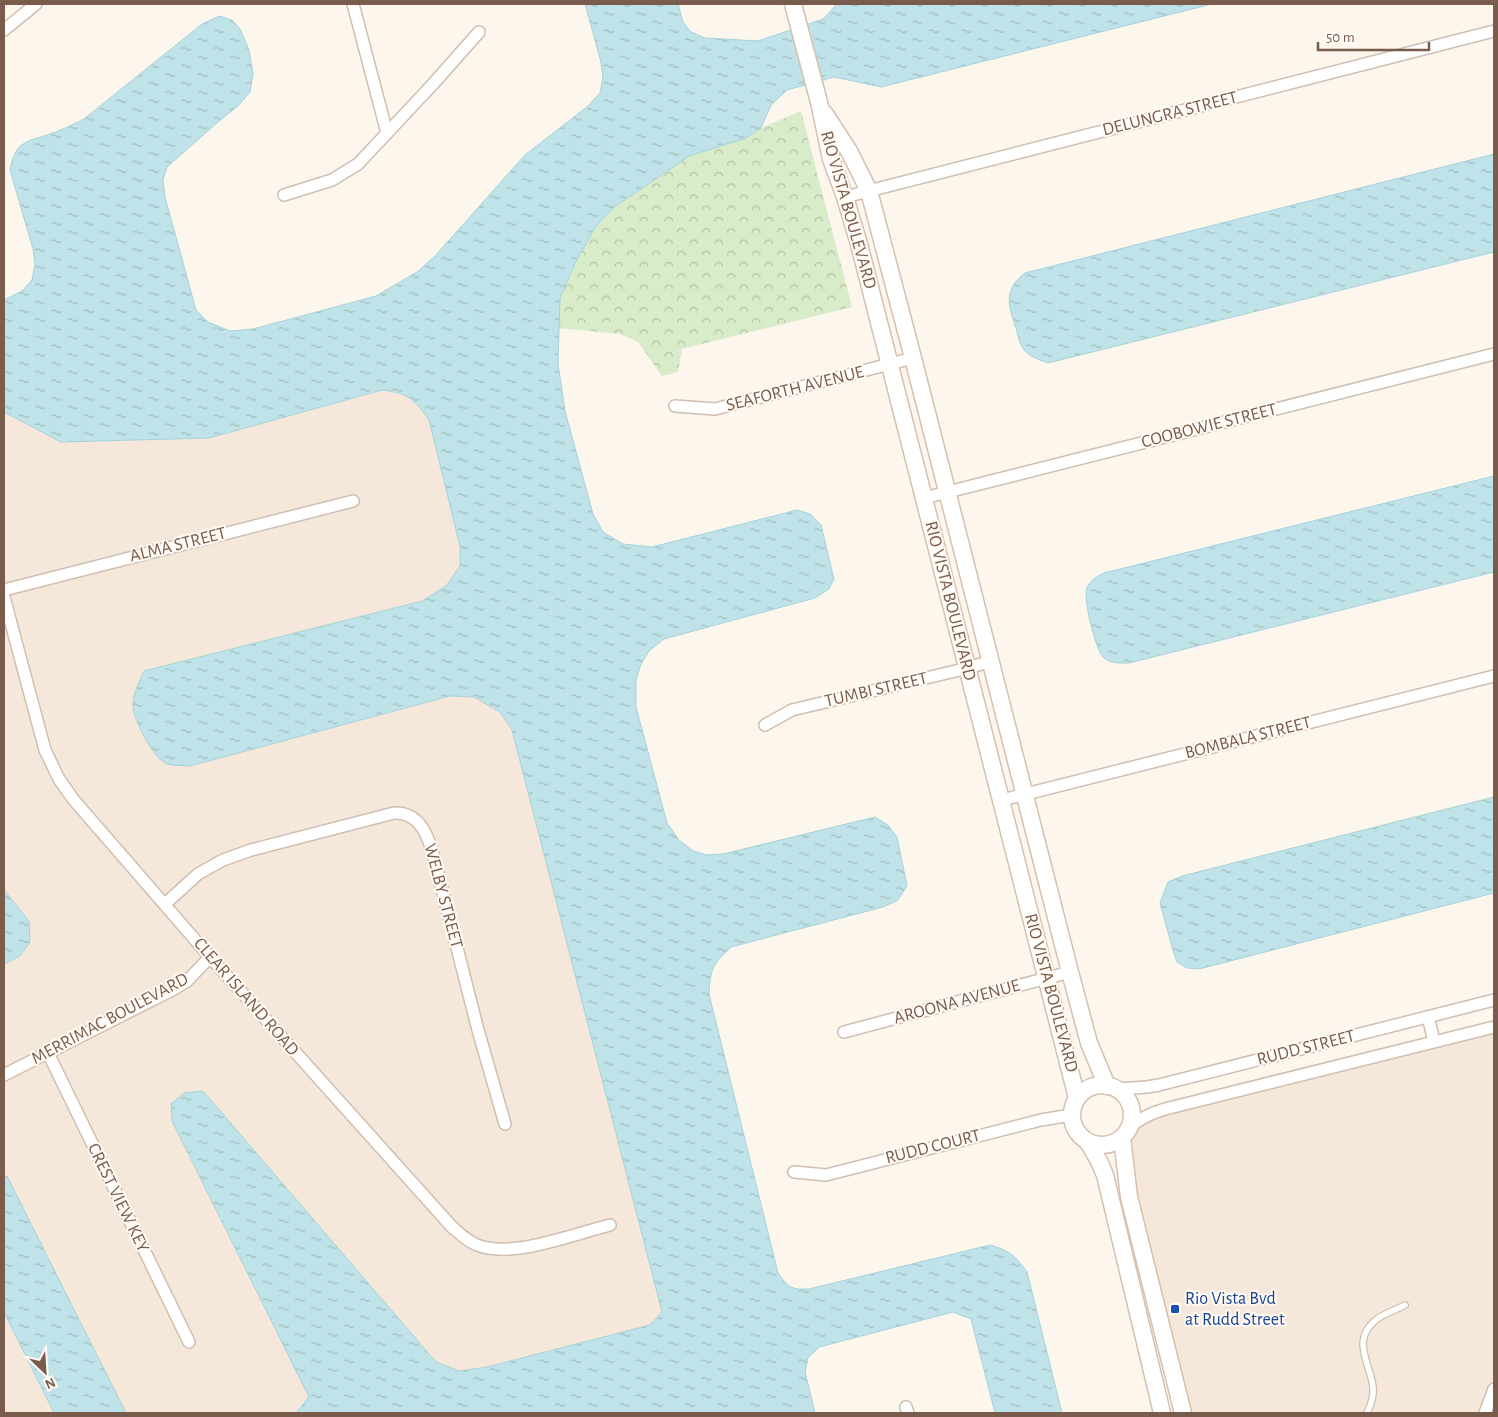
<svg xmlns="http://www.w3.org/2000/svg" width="1498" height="1417" font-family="'Alegreya Sans',sans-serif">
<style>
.residential{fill:#f5e8da}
.park{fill:url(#park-crowns)}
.water{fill:url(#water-ripples);stroke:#a5d3da}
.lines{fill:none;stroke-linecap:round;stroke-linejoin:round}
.lane-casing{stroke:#d1beb0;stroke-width:8}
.street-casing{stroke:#d1beb0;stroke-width:14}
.secondary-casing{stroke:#d6c0b0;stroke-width:19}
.lane{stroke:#fff;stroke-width:5.5}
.street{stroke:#fff;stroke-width:11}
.secondary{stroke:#fff;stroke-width:16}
.transit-dot{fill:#1a4fb4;stroke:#fffaf3;stroke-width:2}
.labels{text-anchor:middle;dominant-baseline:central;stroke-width:4;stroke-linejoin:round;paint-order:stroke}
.street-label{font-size:18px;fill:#7a5c4d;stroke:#fffaf3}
.transit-label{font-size:18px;fill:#164399;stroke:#fffaf3;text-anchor:start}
</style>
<defs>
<pattern id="park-crowns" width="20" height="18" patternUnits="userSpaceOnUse" patternTransform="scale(1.25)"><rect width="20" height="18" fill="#d8ecc9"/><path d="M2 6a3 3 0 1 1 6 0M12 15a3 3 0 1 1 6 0" fill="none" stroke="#b4c2a5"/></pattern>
<pattern id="water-ripples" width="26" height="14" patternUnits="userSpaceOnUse" patternTransform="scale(1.25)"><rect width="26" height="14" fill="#bfe3e8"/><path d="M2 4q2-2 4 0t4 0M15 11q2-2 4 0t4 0" fill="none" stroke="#a0bbbe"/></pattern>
</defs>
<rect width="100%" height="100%" fill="#fdf6ec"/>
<g class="residential">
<polygon points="382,390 400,392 417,404 429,420 460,546 461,566 446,586 422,601 190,766 450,696 474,697 500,712 512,730 662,1312 650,1325 487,1367 459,1371 435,1362 203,1091 172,1121 309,1397 296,1413 126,1413 7,1176 4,1177 4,964 20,956 30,942 29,921 4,890 4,412 9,414 209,438"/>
<polygon points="1494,1027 1494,1413 1183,1413 1122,1138 1137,1120"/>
<polygon points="4,1312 54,1413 4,1413"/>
</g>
<polygon class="park" points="801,111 852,307 682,349 678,372 662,376 638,342 620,334 559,328 560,298 576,261 596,226 613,208 689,156 746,138 761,128"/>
<g class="water">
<path d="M585 4H678L683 22 691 32 705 38 758 41 823 19 837 4H1212L881 87 834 77 787 90 771 105 761 128 746 138 689 156 613 208 596 226 576 261 560 298 558 364 565 411 593 514 603 532 623 544 652 547 797 510 810 514 821 525 834 579 829 589 815 598 664 639 649 651 641 664 636 680V707L667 823 679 840 693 851 707 855 723 854 875 817 888 825 897 837 907 886 898 900 883 907 731 947C713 964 710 969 709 994L778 1273C788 1287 791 1290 809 1289L990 1245C1008 1250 1016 1256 1027 1272L1062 1413H995L971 1319 953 1312 819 1347 808 1358 805 1372 815 1413H296L309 1397 172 1121 171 1104 184 1093 203 1091 436 1362 459 1371 487 1367 650 1325 662 1312 512 730 500 712 474 697 450 696 190 766C183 765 173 766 167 764 153 758 135 722 133 708 132 696 139 682 144 671L422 601 446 586 460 566V546L429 420C414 399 408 393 382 390L209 438 61 442 4 412V300L22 291 32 280 35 264 33 249 10 170C15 143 24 142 47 135 60 131 72 125 84 119L202 24 219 16 232 20 240 29 249 50 253 74 250 92 238 106 219 121 167 167 163 180 165 197 196 310 208 322 230 331 253 329 376 296 417 272 435 256 525 155 588 106 600 93 603 77 601 62Z"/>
<path d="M1494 154V252L1048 363C1040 360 1033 358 1027 353 1020 347 1018 336 1016 328 1008 305 1003 290 1025 273Z"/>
<path d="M1494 476V572L1129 663C1120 663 1110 664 1103 657 1095 647 1083 600 1087 588 1090 580 1097 577 1104 573Z"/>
<polygon points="1494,797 1494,893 1199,969 1187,968 1177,962 1172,947 1160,903 1168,882 1182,876"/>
<polygon points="4,890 29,921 30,942 20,956 4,964"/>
<polygon points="7,1176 126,1413 54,1413 4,1312 4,1177"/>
</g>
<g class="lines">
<g class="lane-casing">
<path id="lane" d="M1367 1413C1371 1405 1374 1397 1373 1387 1370 1362 1350 1340 1377 1319 1385 1313 1396 1310 1405 1305"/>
</g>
<g class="street-casing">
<g id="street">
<polyline points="353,4 387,133"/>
<polyline points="4,30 36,4"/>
<polyline points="284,195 332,180 358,164 433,84 479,32"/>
<polyline points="845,197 1494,31"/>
<polyline points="675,406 715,409 913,358"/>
<polyline points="924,498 1494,354"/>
<polyline points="4,590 353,501"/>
<path d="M4 597 45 750 59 779 73 799 210 957 452 1227C460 1234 467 1241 477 1245 512 1259 574 1234 610 1225"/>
<polyline points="765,725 792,710 968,668 991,661"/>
<polyline points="1002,800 1494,676"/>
<path d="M165 904 198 874 223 860 251 850 394 813C417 812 426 831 432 850L478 1030 505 1124"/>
<polyline points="1428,1017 1434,1041"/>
<polyline points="844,1032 1070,972"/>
<polyline points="48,1053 189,1342"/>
<polyline points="4,1075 172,990 187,981 210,957"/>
<polyline points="1117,1089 1147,1087 1159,1085 1494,1000"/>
<path d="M1129 1128C1140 1118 1151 1113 1165 1109L1494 1027"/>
<polyline points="794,1172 826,1175 1041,1120 1071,1115"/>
<polyline points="906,1407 908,1413"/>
<polyline points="1485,1413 1494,1389"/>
</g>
</g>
<g class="secondary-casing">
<g id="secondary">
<polyline points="793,4 820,106 831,159 845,197 859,244 1077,1098"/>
<polyline points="825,114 849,151 869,191 913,358 1070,972 1089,1043 1107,1086"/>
<circle cx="1102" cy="1115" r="30"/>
<polyline points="1122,1138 1129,1197 1183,1413"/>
<polyline points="1088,1142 1099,1161 1105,1175 1162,1413"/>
</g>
</g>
<use href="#lane" class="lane"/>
<use href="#street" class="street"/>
<use href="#secondary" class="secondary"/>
</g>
<rect class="transit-dot" x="1170" y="1304" width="10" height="10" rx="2.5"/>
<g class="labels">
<g class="street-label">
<text transform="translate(1170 114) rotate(-14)">DELUNGRA STREET</text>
<text transform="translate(848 210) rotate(74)">RIO VISTA BOULEVARD</text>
<text transform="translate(795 389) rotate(-14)">SEAFORTH AVENUE</text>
<text transform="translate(1209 426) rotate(-14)">COOBOWIE STREET</text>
<text transform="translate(178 545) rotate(-14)">ALMA STREET</text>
<text transform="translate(950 601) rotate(76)">RIO VISTA BOULEVARD</text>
<text transform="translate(876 690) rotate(-13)">TUMBI STREET</text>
<text transform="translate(1248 738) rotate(-14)">BOMBALA STREET</text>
<text transform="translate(443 896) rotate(75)">WELBY STREET</text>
<text transform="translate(1051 993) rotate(75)">RIO VISTA BOULEVARD</text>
<text transform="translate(246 997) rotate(49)">CLEAR ISLAND ROAD</text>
<text transform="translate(957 1002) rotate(-15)">AROONA AVENUE</text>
<text transform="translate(110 1019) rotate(-28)">MERRIMAC BOULEVARD</text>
<text transform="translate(1306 1048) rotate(-14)">RUDD STREET</text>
<text transform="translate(933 1147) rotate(-14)">RUDD COURT</text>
<text transform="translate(118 1198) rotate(64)">CREST VIEW KEY</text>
</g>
<g class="transit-label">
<text x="1185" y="1299">Rio Vista Bvd<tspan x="1185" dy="21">at Rudd Street</tspan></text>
</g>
</g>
<rect width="1498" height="1417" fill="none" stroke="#7a5c4d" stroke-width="10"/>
<g transform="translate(45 1372) rotate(155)" stroke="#fffaf3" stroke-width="4" paint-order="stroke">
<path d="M0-4L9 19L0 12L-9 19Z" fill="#7a5c4d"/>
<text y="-8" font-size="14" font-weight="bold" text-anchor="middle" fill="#7a5c4d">N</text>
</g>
<path d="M1318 42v8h111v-8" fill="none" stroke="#7a5c4d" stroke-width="2.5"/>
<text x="1326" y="42" font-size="15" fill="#7a5c4d" stroke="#fffaf3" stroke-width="4" paint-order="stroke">50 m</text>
</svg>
